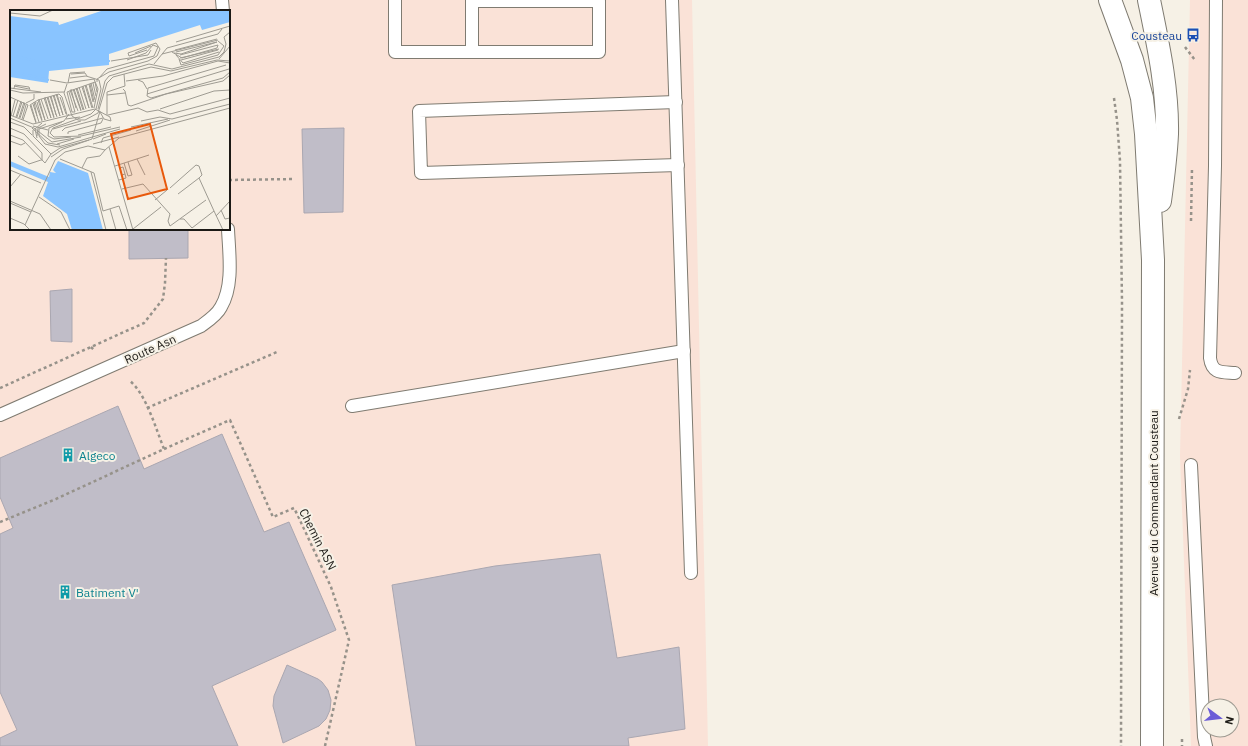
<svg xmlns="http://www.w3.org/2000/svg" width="1248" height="746" font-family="'IBM Plex Sans',sans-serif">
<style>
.industrial{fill:#fae2d7;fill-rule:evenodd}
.building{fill:#c0bdc8;stroke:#aaa7b1}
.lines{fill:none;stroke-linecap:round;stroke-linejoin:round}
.service-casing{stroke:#7f7b71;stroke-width:14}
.tertiary-casing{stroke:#7f7b71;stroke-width:24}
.path{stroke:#96928a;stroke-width:2.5;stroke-dasharray:3 3;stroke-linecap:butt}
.service{stroke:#fff;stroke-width:12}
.tertiary{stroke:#fff;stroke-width:22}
.labels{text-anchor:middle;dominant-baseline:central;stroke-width:4;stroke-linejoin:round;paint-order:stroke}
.transit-label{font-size:12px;fill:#164399;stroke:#f6f1e6;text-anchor:end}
.street-label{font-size:12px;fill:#1b1915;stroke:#f6f1e6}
.culture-label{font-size:12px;fill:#0d838f;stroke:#f6f1e6;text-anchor:start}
.inset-river{fill:none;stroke:#89c4ff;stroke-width:2}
.inset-road{fill:none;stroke:#9e9b92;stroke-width:1}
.view{fill:#e8590c;fill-opacity:0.15;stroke:#e8590c;stroke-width:2}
.inset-edge{fill:none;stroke:#1b1915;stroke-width:2}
</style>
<rect width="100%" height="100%" fill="#f6f1e6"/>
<g class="industrial">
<path d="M0 0H692L708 746H0ZM11 11H229V229H11Z"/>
<path d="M1190 0H1248V746H1191L1180 456ZM1208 706H1232V730H1208Z"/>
</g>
<g class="building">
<polygon points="344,128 343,212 304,213 302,129"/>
<polygon points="129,229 188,229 188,258 129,259"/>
<polygon points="72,289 72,342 51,341 50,291"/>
<polygon points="118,406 144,469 222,434 264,532 289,522 336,630 212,686 238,746 0,746 0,738 17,730 0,692 0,534 13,528 0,497 0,458"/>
<polygon points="600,554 617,658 679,647 685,729 628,738 629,746 416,746 392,585 495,566"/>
<polygon points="287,665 318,679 322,682 328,690 331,700 330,710 326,719 319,726 283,743 273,706 274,696"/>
</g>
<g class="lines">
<g class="service-casing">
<g id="service">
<polyline points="222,0 223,11"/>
<polyline points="395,0 395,52 599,52 599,1 472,1 472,52"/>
<polyline points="672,0 691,573"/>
<path d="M1216 0 1215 166 1210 358C1212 374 1222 372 1235 373"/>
<polyline points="676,102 419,111 421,173 678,165"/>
<polyline points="352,406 684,351"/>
<path d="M0 415 201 326C208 321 217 315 221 307 234 285 229 253 228 229"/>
<polyline points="1191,465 1204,737 1206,746"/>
</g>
</g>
<g class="tertiary-casing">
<g id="tertiary">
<polyline points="1110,0 1132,60 1142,98 1146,134 1153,260 1152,746"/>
<path d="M1149 0C1158 44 1168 89 1167 134 1166 156 1163 179 1160 201"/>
</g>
</g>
<g class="path">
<polyline points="1185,47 1195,60"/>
<polyline points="1114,98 1117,120 1120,161 1122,302 1121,746"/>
<polyline points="229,180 295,179"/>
<polyline points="1191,221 1192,168"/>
<polyline points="91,347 95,351"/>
<polyline points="0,388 144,323 163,299 165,283 166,258"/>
<polyline points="147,408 277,352"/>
<polyline points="1179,419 1188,389 1190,370"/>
<polyline points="164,449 230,420 273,517 294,508 299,518 331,587 349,640 325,746"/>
<path d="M0 522 56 499 164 449C156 429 146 394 130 381"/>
<polyline points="1182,739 1182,746"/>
</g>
<use href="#service" class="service"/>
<use href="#tertiary" class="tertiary"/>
</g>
<defs>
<g id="bus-bare" transform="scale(1.08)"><path d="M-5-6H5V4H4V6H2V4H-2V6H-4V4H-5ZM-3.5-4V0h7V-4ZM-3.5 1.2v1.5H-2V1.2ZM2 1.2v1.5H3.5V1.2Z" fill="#1a4fb4" stroke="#f6f1e6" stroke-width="2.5" paint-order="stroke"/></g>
<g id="building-bare" transform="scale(1.08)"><path d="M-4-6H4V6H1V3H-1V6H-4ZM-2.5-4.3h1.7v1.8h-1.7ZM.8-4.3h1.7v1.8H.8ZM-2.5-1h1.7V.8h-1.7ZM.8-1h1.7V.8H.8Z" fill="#0f9aa8" stroke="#f6f1e6" stroke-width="2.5" paint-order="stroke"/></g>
</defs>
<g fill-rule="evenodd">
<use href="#bus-bare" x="1193" y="35"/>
<use href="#building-bare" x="68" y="455"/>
<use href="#building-bare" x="65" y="592"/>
</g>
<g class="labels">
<g class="transit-label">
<text x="1182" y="35">Cousteau</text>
</g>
<g class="street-label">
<text transform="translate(150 349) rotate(-24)">Route Asn</text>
<text transform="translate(1153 503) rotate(-90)">Avenue du Commandant Cousteau</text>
<text transform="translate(318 539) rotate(63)">Chemin ASN</text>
</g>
<g class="culture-label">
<text x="79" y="455">Algeco</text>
<text x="76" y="592">Batiment V'</text>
</g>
</g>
<g transform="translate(10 10)">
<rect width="220" height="220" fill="#f6f1e6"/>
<path d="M94 0H220V12L192 20 190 15 99 44V55L39 61 38 73 0 67V6L48 12 49 15ZM0 151 39 167 40 162 46 163 43 160 48 151 78 163 93 220H62L57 204 33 186 38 172 0 156Z" fill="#89c4ff"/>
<path class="inset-river" d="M0 45 37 54 100 51M0 61 39 70"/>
<path class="inset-road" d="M0 3 30 6 43 0M166 32 220 16M165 40 207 29M162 42 172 48 207 38 208 35M166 42 207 32M125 43 141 36M164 43 171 44 207 32M152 44 208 30M166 45 173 53 209 42M170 45 208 35M170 48 209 39M169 49 171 55 208 45 214 36 208 31M209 49 220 36M171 50 208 40M101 51 138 45 141 40M144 54 157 38 208 24 212 19M216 55 138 78 137 86 141 88 213 68 220 62M61 64 75 63 77 66M60 68 76 66 89 70 91 79 86 99 81 104 43 118 40 123 44 127 71 126M89 68 97 59 144 46 148 37 143 35 136 43 117 50M40 70 57 73 84 69 88 79 84 98M128 70 133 72 137 79M116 71 153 66 208 51 220 53M87 72V69L99 62 138 51 147 46 150 39 146 33 118 43 119 46 137 40M58 73 60 63 75 62M81 73 85 90M83 73 86 86M57 74 54 83 62 106 68 110H75L88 103 97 73 103 67 141 57 161 61 207 50 220 51M79 74 83 92M80 74 84 92M75 75 82 98M76 75 83 98M4 76 19 79M73 76 79 98M69 77 76 99M72 77 79 98M0 78 31 82M4 78 5 75 19 77 20 80M66 78 73 100M67 78 74 100M61 79 66 98M63 79 71 101M64 79 71 100M113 79 115 81 118 95 121 96 156 84 213 71 220 65M0 80 13 83 54 82M60 80 68 101M57 82 85 72 87 82M57 82 62 102H65M59 82 65 102M46 84 53 105M47 84 53 105M137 84 219 59M43 85 50 106M44 85 50 106M97 85 115 83M40 86 47 107M41 86 46 105M0 87 18 95 13 110M35 87 41 108M37 87 44 108M38 87 44 107M50 87 56 104M34 88 41 108M29 89 35 110M31 89 38 109M28 90 35 110M24 92 27 106M25 92 32 111M27 92 32 110M16 93 24 89V84M23 94 29 112M21 95 26 112M88 99 95 71 99 66 139 54 162 59 209 47 214 42 216 34 214 27 220 22M150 99 204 81 220 80M59 104 54 111 29 119V126L35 134 48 137 110 119M0 105 23 114 85 99 100 107 101 111 94 109 90 102M97 105V82L115 76 114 64M98 105 128 98 137 102 148 100 160 104 220 88M1 106 5 90M3 106 8 90M6 107 11 91M7 107 12 92M0 108 24 118 42 132 71 127M9 108 14 92M10 108 15 93M12 109 16 95M56 109 70 107M131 111 150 107 162 109 220 94M0 112 14 117 22 125M52 112 39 118 38 126 44 129 61 127M26 113 20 95 28 90 49 84 52 87 57 105M23 116 38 120M121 117 158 109M0 118 14 124 32 143V151M22 118 38 133 50 135M43 119 71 111M52 121 55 118 93 108M126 121 160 110M58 124V122L91 113 93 109M0 125 13 130 35 153 41 144 23 126V120M68 125 101 117M27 126 28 118 36 114M71 126 110 117M27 128 25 119 32 113M83 129 96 124M0 131 11 135 15 133M91 133 93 128 121 120M47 134 64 129M83 134 109 127M78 136 95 140 109 128 220 98M99 137 123 220M41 144 50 138 79 130M8 146 19 154 31 150M41 147 53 139 82 129 90 101M50 149 84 163 93 201 109 196 117 220M127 149 135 165M114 153 118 166 122 165 118 152M105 156 139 145M72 158 77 148 90 146 95 140M0 160 31 173M81 162 96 220M109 170 116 168 115 164 113 157 110 158 112 165 115 164M0 177 11 164M160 178 186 155 189 156 192 165 189 168 204 201 182 218 174 209H170M112 179 133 174 160 204 158 211 160 216 196 190M168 184 189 168M29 187 51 202 60 220M145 190 157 180M0 191 30 204 41 220M0 193 21 202M100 199 106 220M211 200 215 209 220 208M204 201 213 220M206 206 220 191M0 208 14 214 20 220M15 215 45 150 55 142 78 136M123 219 151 197"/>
<path class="view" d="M140 114 157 179 118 189 101 124Z"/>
<rect width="220" height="220" class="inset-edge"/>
</g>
<g transform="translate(1220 718) rotate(105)"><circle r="19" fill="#f6f1e6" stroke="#9e9b92"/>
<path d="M0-3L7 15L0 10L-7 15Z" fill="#6b5dd7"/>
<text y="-6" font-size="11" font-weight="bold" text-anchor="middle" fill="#1b1915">N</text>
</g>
</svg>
